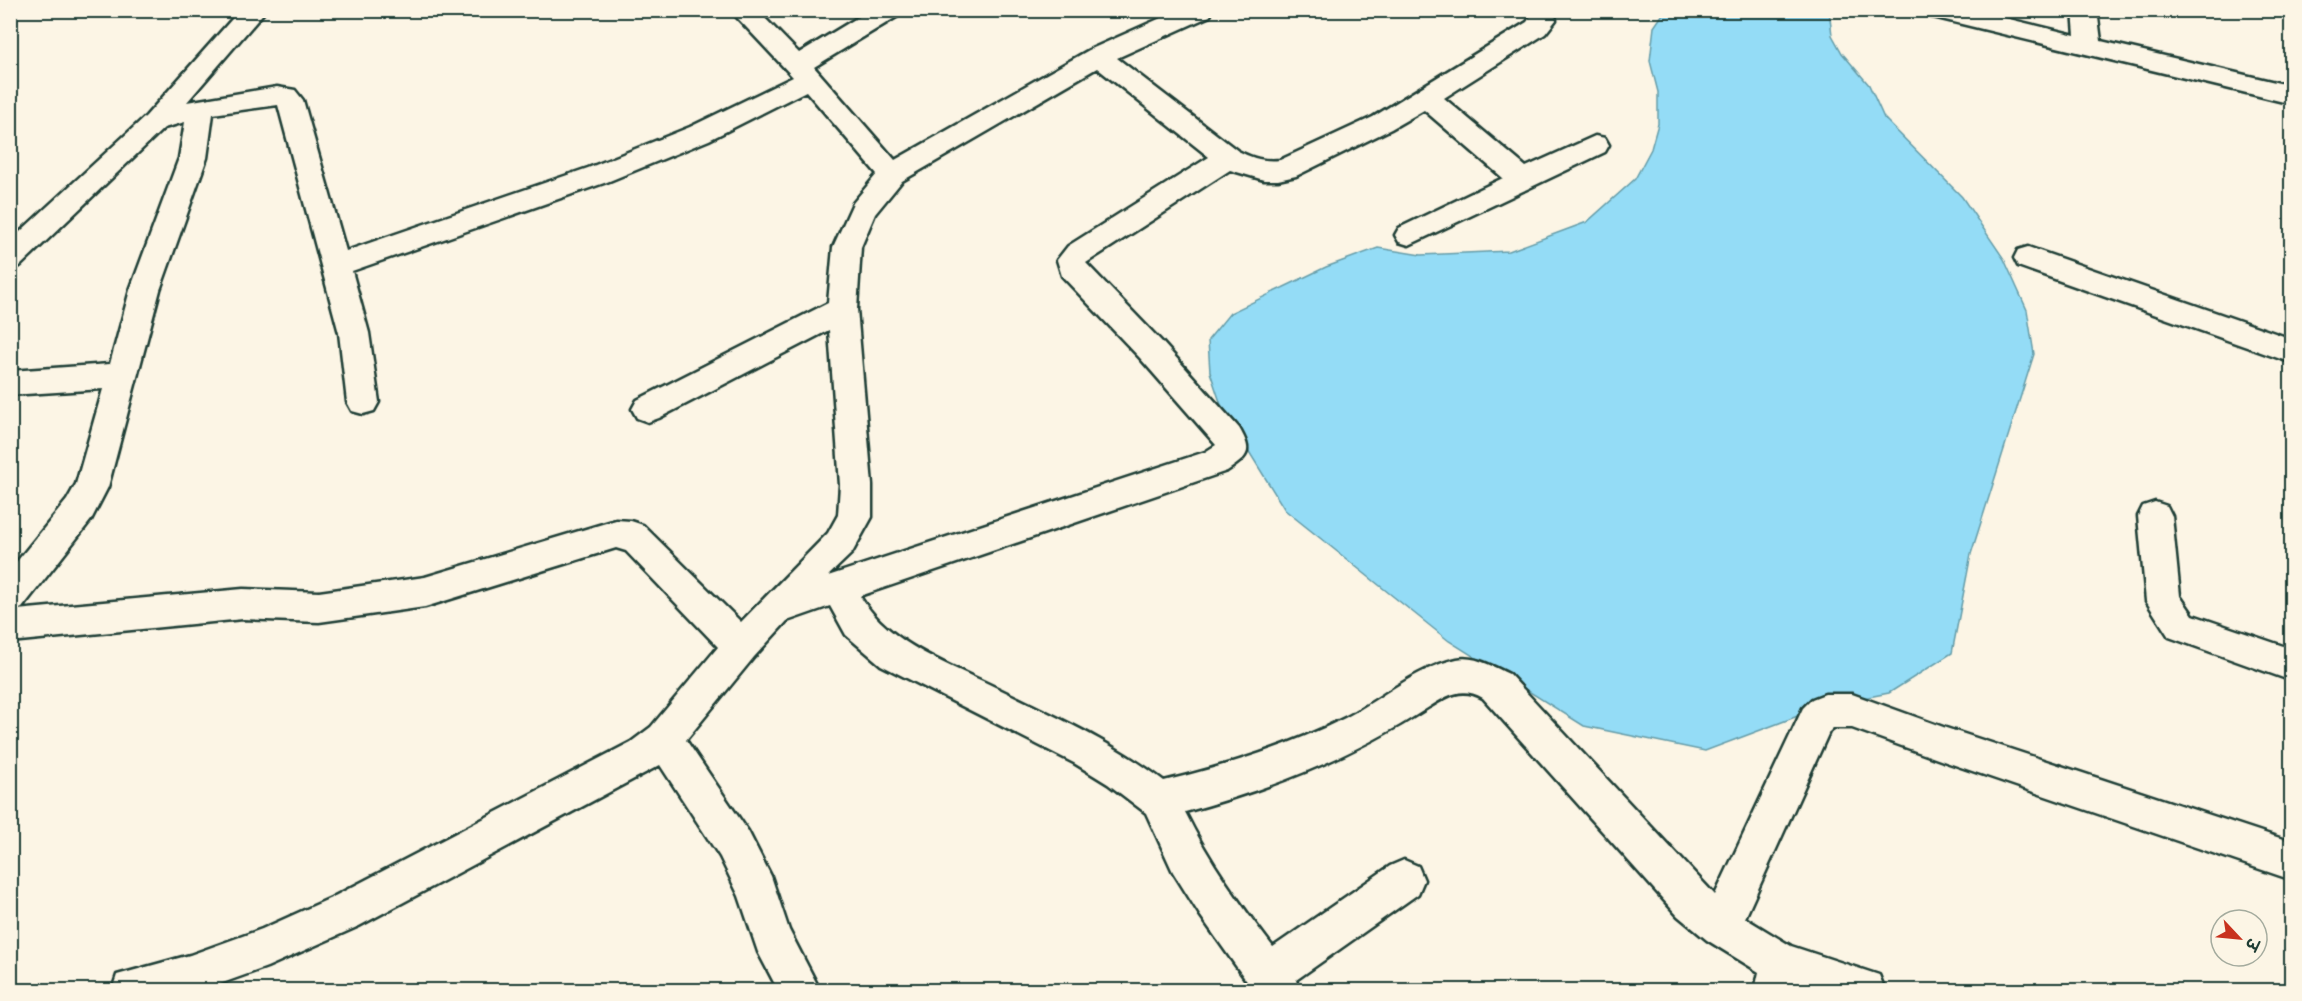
<svg xmlns="http://www.w3.org/2000/svg" width="2302" height="1001" font-family="'Playpen Sans','Playpen Sans Deva',sans-serif">
<style>
.water{fill:#94dcf6;stroke:#659ca8;stroke-width:1.5}
.lines{fill:none;stroke-linecap:round;stroke-linejoin:round}
.street-casing{stroke:#1f3d34;stroke-width:5}
.street{fill:#fcf5e5;fill-rule:evenodd}
</style>
<rect width="100%" height="100%" fill="#fcf5e5"/>
<filter id="ink" filterUnits="userSpaceOnUse"><feTurbulence type="fractalNoise" baseFrequency=".0167" numOctaves="2"/><feDisplacementMap in="SourceGraphic" scale="12" xChannelSelector="R" yChannelSelector="G"/><feConvolveMatrix kernelMatrix="1 2 1 2 8 2 1 2 1" color-interpolation-filters="sRGB"/></filter>
<g filter="url(#ink)">
<polygon class="water" points="1829,10 1832,35 1842,53 1869,85 1884,118 1962,197 2004,259 2027,310 2034,354 1971,554 1952,653 1889,693 1827,705 1705,751 1584,726 1449,641 1285,510 1222,408 1210,372 1208,340 1230,313 1326,267 1378,248 1421,255 1509,251 1587,222 1635,179 1651,149 1658,124 1658,92 1650,61 1654,27 1665,11"/>
<g class="lines">
<g class="street-casing">
<g id="street">
<path d="M240 10H266L187 102 277 87 295 90 303 100 346 251 588 168 690 127 793 77 730 10H757L799 53 870 10H901L898 16 814 67 895 160 1089 50 1179 10H1213L1210 16 1117 58 1238 151C1252 158 1264 162 1280 160L1373 117 1527 22 1531 16 1528 10H1554L1556 20 1545 34 1444 98 1526 167 1595 136 1605 138 1609 145 1605 152 1409 245 1399 242 1395 235 1399 228 1503 178 1424 110 1391 129 1296 176 1278 180H1264L1230 170 1086 263 1162 342 1239 428C1253 452 1249 456 1227 471L860 596C889 645 951 665 999 689 1056 717 1113 742 1164 781 1226 766 1287 747 1345 718 1382 699 1416 668 1457 659 1474 655 1494 667 1509 674L1715 895 1803 708 1812 699 1825 694H1852L1946 728 2292 842V880L1946 762 1852 728H1833L1829 732 1745 918 1791 946 1879 975 1885 990H1803L1796 988 1795 990H1755L1759 972 1707 940 1678 916 1483 698C1462 686 1448 695 1429 707 1354 756 1271 789 1185 812 1209 861 1240 904 1273 947L1390 866 1404 860 1418 866 1424 880 1418 894 1296 980 1299 990H1253L1200 915 1173 872 1146 813 1108 784 1074 763 881 665 846 635 830 606 787 621 754 657 686 740 748 831 771 876 789 930 820 990H778L758 952 739 896 720 857 660 765 359 926 267 967 203 990H112L117 975 190 955 262 929 331 898 631 742 651 727 718 647 626 551 616 548 425 607 319 622 243 619 10 642V570L67 500 76 484 103 389 10 395V371L110 364 130 290 179 158 185 122 164 128 20 266 10 269V241L146 116ZM1097 68 1209 157 1068 246 1057 260 1062 276 1140 358 1216 445 1205 452 828 576 852 553 872 517V485L857 309 861 247 875 214 902 181ZM806 91 877 174 853 203 833 247 828 303 637 400 632 409 637 418 648 422 659 418 829 330 840 485 838 515 828 533 741 622 643 525 631 521 616 520 425 577 319 592 243 589 17 610 22 608 91 520 108 487 160 290 207 158 213 114 278 105 339 333 347 402 352 411 363 414 374 411 379 402 369 333 352 271 607 182 709 140Z"/>
<polygon points="1925,10 1972,10 2075,35 2073,10 2097,10 2101,41 2292,86 2292,104 1937,18 1928,16"/>
<polygon points="2028,247 2292,339 2292,363 2018,266 2014,258 2018,250"/>
<polygon points="2155,502 2167,506 2172,516 2180,596 2193,615 2292,649 2292,681 2169,637 2146,601 2138,516 2143,506"/>
</g>
</g>
<use href="#street" class="street"/>
</g>
</g>
<rect width="2302" height="1001" fill="none" stroke="#fcf5e5" stroke-width="36"/>
<rect x="18" y="18" width="2266" height="965" fill="none" stroke="#1f3d34" stroke-width="2" filter="url(#ink)"/>
<g transform="translate(2239 938) rotate(116)"><circle r="28" fill="#fcf5e5" stroke="#a4ab9e" stroke-width="1.5"/>
<path d="M0-4.5L10 22L0 15L-10 22Z" fill="#c8321e"/>
<text y="-9" font-size="16" font-weight="bold" text-anchor="middle" fill="#1f3d34">उ</text>
</g>
</svg>
